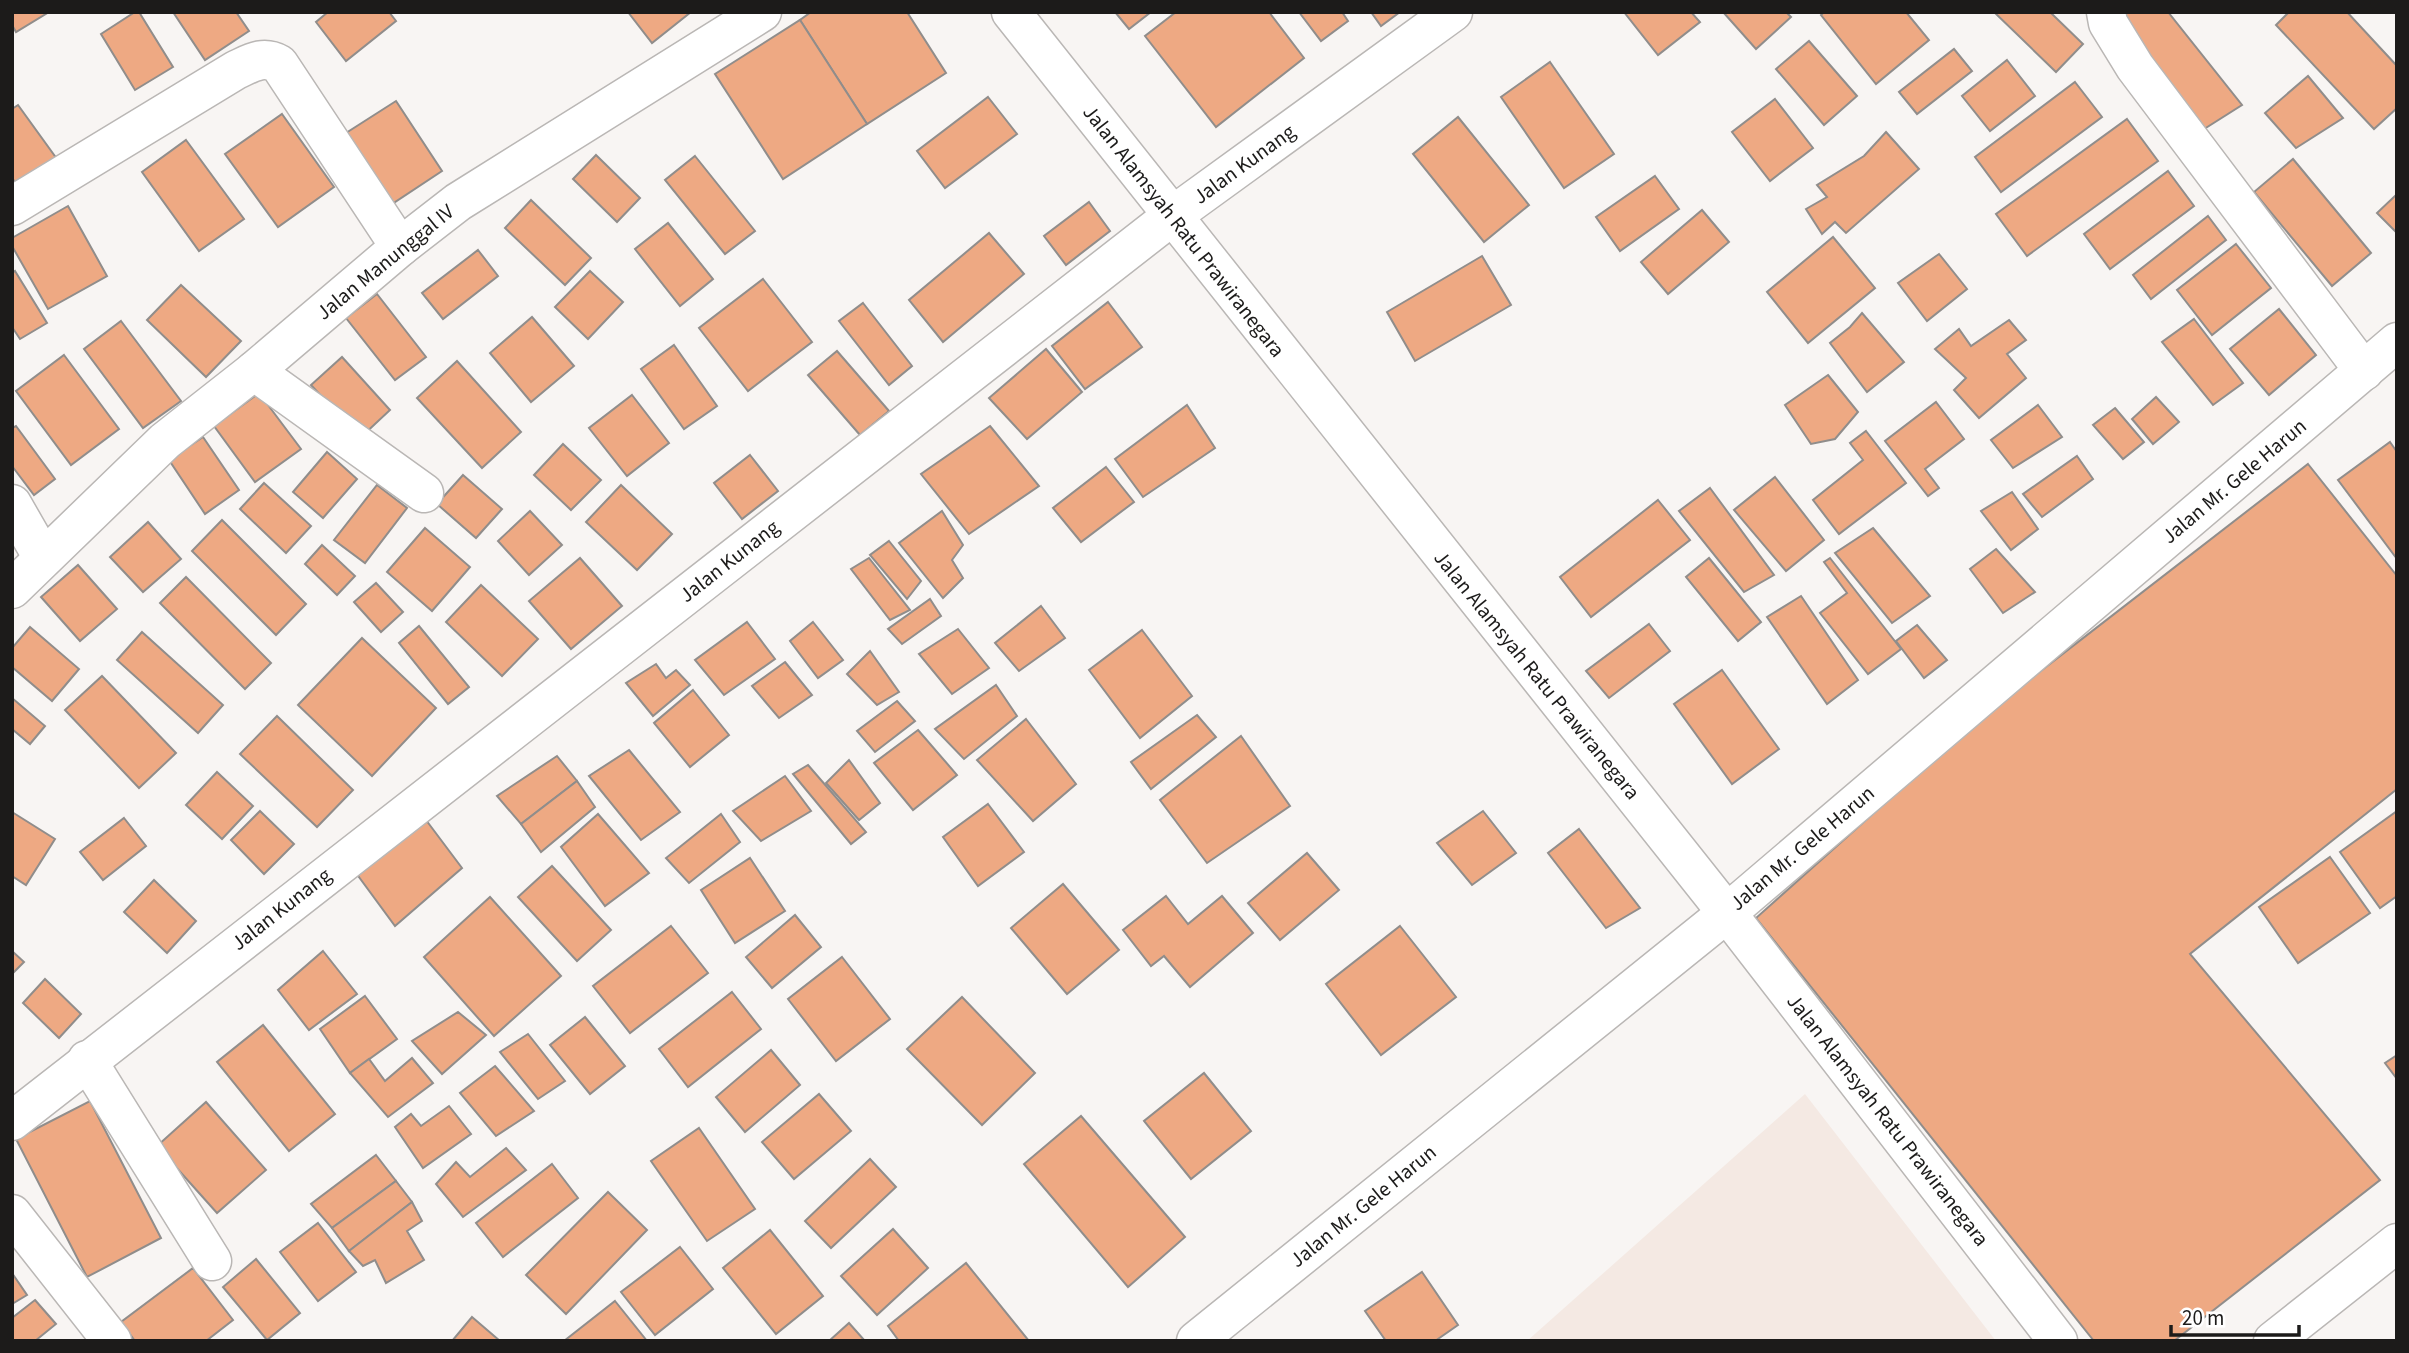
<svg xmlns="http://www.w3.org/2000/svg" width="2409" height="1353" font-family="'Source Sans 3',sans-serif">
<style>
.built{fill:#f4e9e3}
.building{fill:#eea983;stroke:#908d8b;stroke-width:2}
.lines{fill:none;stroke-linecap:round;stroke-linejoin:round}
.minor-casing{stroke:#bab7b5;stroke-width:41}
.major-casing{stroke:#bab7b5;stroke-width:41}
.minor{stroke:#fff;stroke-width:38}
.major{stroke:#fff;stroke-width:38}
.labels{text-anchor:middle;dominant-baseline:central;stroke-width:6;stroke-linejoin:round;paint-order:stroke}
.street-label{font-size:21px;fill:#1c1b1a;stroke:#fff}
</style>
<rect width="100%" height="100%" fill="#f8f5f3"/>
<polygon class="built" points="1805,1094 1996,1341 1527,1341"/>
<g class="building">
<polygon points="12,12 49,12 16,32 12,25"/>
<polygon points="135,12 139,12 173,67 135,90 101,34"/>
<polygon points="173,12 236,12 249,31 205,60"/>
<polygon points="328,12 389,12 396,21 346,61 316,22"/>
<polygon points="628,12 691,12 652,43"/>
<polygon points="811,12 907,12 946,73 867,124 800,20"/>
<polygon points="1115,12 1151,12 1129,29"/>
<polygon points="1176,12 1269,12 1304,58 1216,127 1145,36"/>
<polygon points="1299,12 1342,12 1348,21 1321,41"/>
<polygon points="1371,12 1400,12 1381,26"/>
<polygon points="1624,12 1691,12 1700,22 1658,55"/>
<polygon points="1723,12 1786,12 1791,17 1756,49"/>
<polygon points="1824,12 1906,12 1929,40 1876,84 1821,15"/>
<polygon points="1994,12 2050,12 2083,44 2056,72"/>
<polygon points="2127,12 2168,12 2242,105 2201,131 2114,23"/>
<polygon points="2289,12 2347,12 2397,66 2397,108 2374,129 2276,25"/>
<polygon points="800,20 867,124 783,179 715,74"/>
<polygon points="1809,41 1857,96 1824,125 1776,69"/>
<polygon points="1954,49 1972,71 1917,114 1899,92"/>
<polygon points="2007,60 2035,96 1990,131 1962,96"/>
<polygon points="1550,62 1614,154 1564,188 1501,97"/>
<polygon points="2308,76 2343,118 2296,148 2265,113"/>
<polygon points="2075,82 2102,117 2001,192 1975,157"/>
<polygon points="988,97 1017,134 945,188 917,151"/>
<polygon points="1775,99 1813,148 1770,181 1732,132"/>
<polygon points="396,101 442,171 392,204 346,133"/>
<polygon points="18,105 57,159 19,187 12,178 12,109"/>
<polygon points="282,114 334,187 278,227 225,154"/>
<polygon points="1458,117 1529,205 1484,242 1413,154"/>
<polygon points="2127,119 2158,161 2027,256 1996,214"/>
<polygon points="1886,132 1919,169 1846,233 1835,222 1822,234 1806,209 1827,197 1817,185 1864,156"/>
<polygon points="186,140 244,219 199,251 142,172"/>
<polygon points="596,155 640,198 617,222 573,179"/>
<polygon points="695,156 755,231 725,254 665,180"/>
<polygon points="2293,159 2371,253 2332,286 2254,192"/>
<polygon points="2168,171 2194,206 2110,269 2084,234"/>
<polygon points="1655,176 1679,209 1620,251 1596,217"/>
<polygon points="2397,194 2397,233 2377,213"/>
<polygon points="531,200 591,258 565,285 505,228"/>
<polygon points="1089,202 1110,231 1066,265 1044,236"/>
<polygon points="68,206 107,276 48,309 12,246 12,238"/>
<polygon points="1702,210 1729,242 1668,294 1641,262"/>
<polygon points="2208,216 2226,240 2151,299 2133,275"/>
<polygon points="668,223 713,279 680,306 635,249"/>
<polygon points="989,233 1024,274 943,342 909,300"/>
<polygon points="1833,237 1875,288 1808,343 1767,292"/>
<polygon points="2236,244 2271,288 2212,335 2177,290"/>
<polygon points="478,250 498,276 443,319 422,293"/>
<polygon points="1939,254 1967,289 1927,321 1898,283"/>
<polygon points="1482,256 1511,305 1415,361 1387,312"/>
<polygon points="15,271 47,323 20,339 12,327 12,273"/>
<polygon points="590,271 623,302 588,339 555,307"/>
<polygon points="763,279 812,342 748,391 699,328"/>
<polygon points="181,285 241,341 206,377 147,320"/>
<polygon points="377,294 426,357 395,380 346,318"/>
<polygon points="1108,302 1142,347 1085,389 1052,346"/>
<polygon points="863,303 912,366 889,385 839,321"/>
<polygon points="2279,309 2316,355 2269,395 2230,349"/>
<polygon points="1862,313 1904,362 1867,392 1830,343 1850,327"/>
<polygon points="532,317 574,366 531,402 490,353"/>
<polygon points="2194,319 2243,383 2213,405 2162,342"/>
<polygon points="2009,320 2026,340 2007,354 2026,378 1979,418 1954,390 1966,378 1935,349 1959,329 1971,346"/>
<polygon points="121,321 181,401 143,428 84,349"/>
<polygon points="674,345 717,406 684,429 641,369"/>
<polygon points="1046,349 1082,392 1027,439 989,398"/>
<polygon points="837,351 889,411 860,435 808,375"/>
<polygon points="64,355 119,429 71,465 16,391"/>
<polygon points="342,357 390,410 360,438 311,385"/>
<polygon points="457,361 521,432 482,468 417,398"/>
<polygon points="1828,375 1858,412 1835,439 1811,444 1785,405"/>
<polygon points="259,393 301,449 255,482 214,426"/>
<polygon points="632,395 669,443 627,476 589,428"/>
<polygon points="2156,397 2179,422 2153,444 2132,419"/>
<polygon points="1936,402 1964,439 1925,469 1939,488 1928,496 1885,441"/>
<polygon points="1187,405 1215,448 1143,497 1115,459"/>
<polygon points="2038,405 2062,437 2013,468 1991,440"/>
<polygon points="2115,408 2144,442 2123,459 2093,425"/>
<polygon points="16,426 55,479 34,495 12,466 12,428"/>
<polygon points="990,426 1039,486 969,534 921,474"/>
<polygon points="1866,431 1906,483 1839,534 1813,500 1863,460 1850,443"/>
<polygon points="203,437 239,490 205,514 169,460"/>
<polygon points="2390,442 2397,452 2397,559 2338,480"/>
<polygon points="563,444 601,480 571,510 534,475"/>
<polygon points="327,452 357,479 323,518 293,492"/>
<polygon points="750,455 778,491 742,519 714,483"/>
<polygon points="2077,456 2093,479 2042,517 2023,494"/>
<polygon points="2308,464 2397,576 2397,789 2190,954 2380,1180 2174,1341 2094,1341 1756,918 1985,714"/>
<polygon points="1106,467 1134,502 1081,542 1053,508"/>
<polygon points="463,475 502,509 476,538 437,504"/>
<polygon points="1775,477 1824,540 1786,571 1734,510"/>
<polygon points="264,483 311,526 286,553 240,509"/>
<polygon points="377,485 407,508 365,563 334,540"/>
<polygon points="621,485 672,534 637,570 586,522"/>
<polygon points="1710,488 1774,575 1744,592 1679,511"/>
<polygon points="2012,492 2038,529 2011,550 1981,511"/>
<polygon points="1658,500 1690,540 1591,617 1560,577"/>
<polygon points="530,511 562,545 529,575 498,541"/>
<polygon points="942,511 963,545 952,560 963,578 943,598 899,543"/>
<polygon points="222,520 306,604 276,635 192,551"/>
<polygon points="148,522 181,559 143,592 110,557"/>
<polygon points="425,528 470,567 432,611 387,572"/>
<polygon points="1873,528 1930,596 1892,623 1835,553"/>
<polygon points="889,541 921,581 907,599 870,555"/>
<polygon points="322,545 355,576 337,595 305,564"/>
<polygon points="1996,549 2035,592 2003,613 1970,569"/>
<polygon points="580,558 622,606 571,649 529,601"/>
<polygon points="869,558 910,610 890,620 851,569"/>
<polygon points="1709,558 1761,622 1738,641 1686,577"/>
<polygon points="1830,558 1901,649 1868,674 1820,613 1847,593 1824,562"/>
<polygon points="78,565 117,609 80,641 41,597"/>
<polygon points="186,577 271,663 245,689 160,603"/>
<polygon points="376,583 403,612 381,632 354,602"/>
<polygon points="481,585 538,639 502,676 446,622"/>
<polygon points="1801,596 1858,680 1827,704 1767,617"/>
<polygon points="930,599 941,616 902,644 888,629"/>
<polygon points="1041,606 1065,638 1019,671 995,643"/>
<polygon points="747,622 775,659 724,695 695,660"/>
<polygon points="813,622 843,660 818,678 790,641"/>
<polygon points="1649,624 1670,651 1609,698 1586,671"/>
<polygon points="1917,625 1947,660 1924,678 1896,641"/>
<polygon points="419,626 469,687 448,704 399,643"/>
<polygon points="30,627 79,669 52,701 12,667 12,648"/>
<polygon points="958,629 989,668 952,694 919,654"/>
<polygon points="1142,630 1192,696 1140,738 1089,670"/>
<polygon points="142,632 223,705 198,733 117,660"/>
<polygon points="362,638 436,708 372,776 298,705"/>
<polygon points="870,651 899,692 877,705 847,674"/>
<polygon points="785,662 812,695 779,718 752,686"/>
<polygon points="656,664 666,678 676,670 690,685 653,716 626,683"/>
<polygon points="1722,670 1779,749 1732,784 1674,704"/>
<polygon points="102,676 176,753 139,788 65,710"/>
<polygon points="996,685 1017,716 964,759 935,729"/>
<polygon points="693,690 729,735 690,767 654,723"/>
<polygon points="12,698 45,726 30,744 12,729"/>
<polygon points="897,701 915,721 875,752 857,731"/>
<polygon points="1197,715 1216,737 1151,789 1131,762"/>
<polygon points="277,716 353,790 317,827 240,754"/>
<polygon points="1026,719 1076,784 1033,821 977,760"/>
<polygon points="918,730 957,775 913,810 874,763"/>
<polygon points="1241,736 1290,806 1207,863 1160,800"/>
<polygon points="629,750 680,812 641,840 589,776"/>
<polygon points="557,756 577,781 521,824 497,796"/>
<polygon points="849,760 880,803 859,820 826,783"/>
<polygon points="808,765 866,832 851,844 793,774"/>
<polygon points="217,772 253,806 222,839 186,805"/>
<polygon points="785,776 811,811 761,841 733,811"/>
<polygon points="577,781 595,807 541,852 521,824"/>
<polygon points="988,804 1024,852 978,886 943,837"/>
<polygon points="260,811 294,844 264,874 231,840"/>
<polygon points="1483,811 1516,853 1472,885 1437,843"/>
<polygon points="2397,811 2397,896 2380,908 2340,852"/>
<polygon points="12,812 55,839 26,885 12,876"/>
<polygon points="598,814 649,873 605,906 561,847"/>
<polygon points="721,814 740,842 689,883 666,858"/>
<polygon points="124,818 146,846 103,880 80,852"/>
<polygon points="426,820 462,868 395,926 356,873"/>
<polygon points="1579,829 1640,908 1606,928 1548,853"/>
<polygon points="1307,853 1339,890 1280,940 1248,903"/>
<polygon points="2330,857 2370,913 2298,963 2259,907"/>
<polygon points="750,858 785,911 735,943 701,890"/>
<polygon points="552,866 611,930 577,961 518,897"/>
<polygon points="154,880 196,921 167,953 124,912"/>
<polygon points="1063,884 1119,950 1067,994 1011,928"/>
<polygon points="1166,896 1188,924 1222,896 1253,933 1190,987 1164,956 1151,966 1123,930"/>
<polygon points="490,897 561,976 494,1036 424,957"/>
<polygon points="795,915 821,947 772,988 746,957"/>
<polygon points="671,926 708,973 630,1033 593,986"/>
<polygon points="1400,926 1456,997 1381,1055 1326,984"/>
<polygon points="12,951 24,962 12,974"/>
<polygon points="323,951 357,994 309,1030 278,990"/>
<polygon points="842,957 890,1019 836,1061 788,999"/>
<polygon points="45,979 81,1014 59,1038 23,1003"/>
<polygon points="732,992 761,1029 688,1087 659,1049"/>
<polygon points="365,996 397,1039 350,1073 320,1029"/>
<polygon points="962,997 1035,1073 982,1125 907,1049"/>
<polygon points="458,1012 486,1035 442,1074 412,1041"/>
<polygon points="585,1017 625,1066 590,1094 550,1045"/>
<polygon points="263,1025 335,1114 289,1151 217,1062"/>
<polygon points="528,1034 565,1081 538,1099 500,1052"/>
<polygon points="771,1050 800,1085 745,1132 716,1097"/>
<polygon points="2397,1055 2397,1079 2385,1063"/>
<polygon points="412,1058 433,1083 388,1117 350,1073 369,1059 385,1081"/>
<polygon points="495,1066 534,1111 496,1136 460,1093"/>
<polygon points="1204,1073 1251,1131 1191,1179 1144,1121"/>
<polygon points="819,1094 851,1131 794,1179 762,1142"/>
<polygon points="90,1101 161,1238 87,1277 16,1139"/>
<polygon points="206,1102 266,1170 217,1213 157,1146"/>
<polygon points="449,1106 471,1134 423,1168 395,1127 411,1114 421,1126"/>
<polygon points="1081,1116 1185,1237 1128,1287 1024,1164"/>
<polygon points="699,1128 755,1209 707,1241 651,1161"/>
<polygon points="506,1148 526,1170 463,1217 436,1184 456,1162 470,1177"/>
<polygon points="376,1155 396,1181 332,1228 311,1204"/>
<polygon points="870,1159 896,1187 831,1248 805,1221"/>
<polygon points="552,1164 578,1198 503,1257 476,1223"/>
<polygon points="396,1181 412,1202 349,1251 332,1228"/>
<polygon points="608,1192 647,1230 566,1314 526,1275"/>
<polygon points="412,1202 422,1221 407,1231 424,1260 386,1283 375,1260 363,1266 349,1251"/>
<polygon points="318,1223 356,1272 318,1301 280,1252"/>
<polygon points="893,1229 928,1268 877,1315 841,1276"/>
<polygon points="770,1230 823,1296 776,1334 723,1268"/>
<polygon points="680,1247 713,1289 655,1335 621,1292"/>
<polygon points="256,1259 300,1313 267,1340 223,1287"/>
<polygon points="966,1263 1029,1341 899,1341 888,1326"/>
<polygon points="193,1268 233,1320 206,1341 135,1341 121,1322"/>
<polygon points="1422,1272 1458,1325 1435,1341 1386,1341 1365,1311"/>
<polygon points="12,1273 27,1295 12,1304"/>
<polygon points="35,1300 56,1324 35,1341 12,1341 12,1318"/>
<polygon points="615,1301 647,1341 564,1341"/>
<polygon points="472,1317 500,1341 452,1341"/>
<polygon points="849,1323 865,1341 829,1341"/>
</g>
<g class="lines">
<g class="minor-casing">
<g id="minor">
<polyline points="2106,12 2108,23 2135,67 2364,371"/>
<path d="M12 206 236 70C251 63 263 55 279 64L400 247"/>
<polyline points="254,371 424,493"/>
<polyline points="12,504 43,558"/>
<polyline points="12,589 165,441 254,371 400,247 458,202 762,12"/>
<polyline points="87,1060 212,1261"/>
<polyline points="12,1121 1172,216 1453,12"/>
<polyline points="12,1214 112,1341"/>
<polyline points="1196,1341 1727,913 2397,342"/>
<polyline points="2273,1341 2397,1243"/>
</g>
</g>
<g class="major-casing">
<polyline id="major" points="1011,12 1727,913 2058,1341"/>
</g>
<use href="#minor" class="minor"/>
<use href="#major" class="major"/>
</g>
<g class="labels">
<g class="street-label">
<text transform="translate(1244 164) rotate(-36)">Jalan Kunang</text>
<text transform="translate(1184 231) rotate(52)">Jalan Alamsyah Ratu Prawiranegara</text>
<text transform="translate(385 262) rotate(-39)">Jalan Manunggal IV</text>
<text transform="translate(2234 481) rotate(-40)">Jalan Mr. Gele Harun</text>
<text transform="translate(729 561) rotate(-38)">Jalan Kunang</text>
<text transform="translate(1537 675) rotate(51)">Jalan Alamsyah Ratu Prawiranegara</text>
<text transform="translate(1802 848) rotate(-40)">Jalan Mr. Gele Harun</text>
<text transform="translate(281 909) rotate(-38)">Jalan Kunang</text>
<text transform="translate(1888 1120) rotate(52)">Jalan Alamsyah Ratu Prawiranegara</text>
<text transform="translate(1363 1206) rotate(-39)">Jalan Mr. Gele Harun</text>
</g>
</g>
<rect width="2409" height="1353" fill="none" stroke="#1c1b1a" stroke-width="28"/>
<path d="M2171 1325v10h128v-10" fill="none" stroke="#1c1b1a" stroke-width="3.5"/>
<text x="2182" y="1325" font-size="21" fill="#1c1b1a" stroke="#ffffff" stroke-width="5" paint-order="stroke">20 m</text>
</svg>
